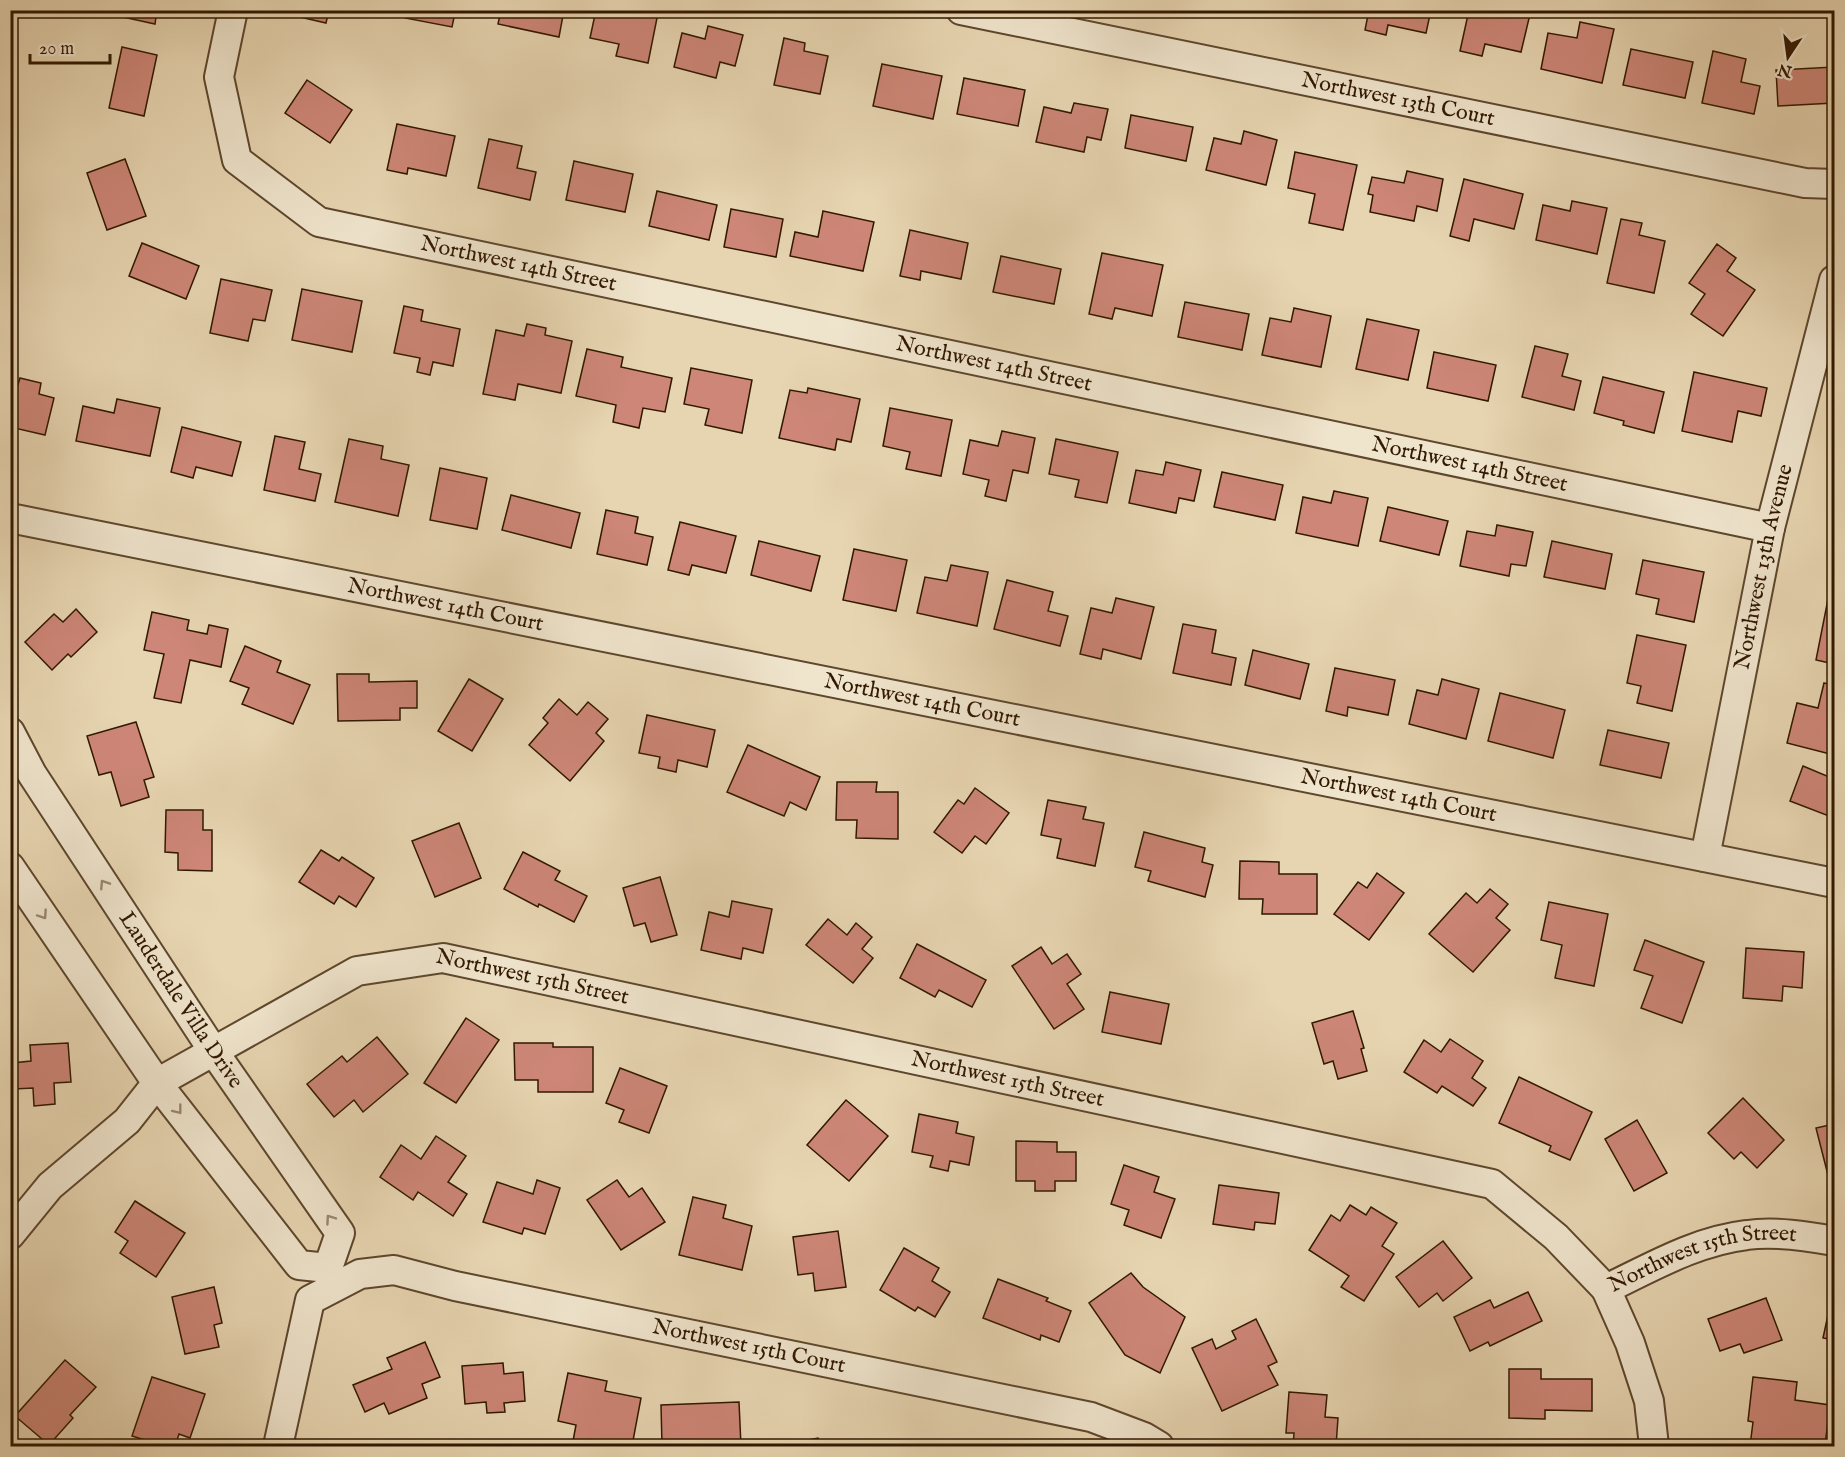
<svg xmlns="http://www.w3.org/2000/svg" width="1845" height="1457" font-family="'IM FELL English',serif">
<style>
.building{fill:#cd8677;stroke:#311800;stroke-width:1.5}
.lines{fill:none;stroke-linecap:round;stroke-linejoin:round}
.minor-casing{stroke:#5e472c;stroke-width:32}
.minor{stroke:#efe4cc;stroke-width:28}
.oneway{stroke:#9a8870}
.labels{text-anchor:middle;dominant-baseline:central;stroke-width:4.5;stroke-linejoin:round;paint-order:stroke}
.street-label{font-size:22px;fill:#311800;stroke:#efe4cc}
</style>
<rect width="100%" height="100%" fill="#e7d5b1"/>
<filter id="stains"><feTurbulence type="fractalNoise" baseFrequency=".00333" numOctaves="4"/><feColorMatrix values="0 0 0 0 .2 0 0 0 0 .09 0 0 0 0 .02 0 0 0 .5 -.17"/></filter>
<radialGradient id="worn" r=".72"><stop offset=".6" stop-color="#630" stop-opacity="0"/><stop offset="1" stop-color="#630" stop-opacity=".3"/></radialGradient>
<g class="building">
<polygon points="119,10 157,10 155,24 118,16"/>
<polygon points="292,10 329,10 326,23 291,15"/>
<polygon points="406,10 471,10 470,16 455,13 452,27 405,18"/>
<polygon points="501,10 564,10 559,37 498,24"/>
<polygon points="596,10 645,10 658,13 648,63 616,56 619,44 590,38"/>
<polygon points="1369,10 1431,10 1426,33 1388,25 1386,35 1365,30"/>
<polygon points="1469,10 1531,10 1521,52 1485,44 1482,56 1460,51"/>
<polygon points="1580,22 1614,29 1602,83 1541,69 1548,33 1577,38"/>
<polygon points="708,26 743,35 735,66 720,62 716,78 674,67 682,33 705,39"/>
<polygon points="784,38 805,43 804,51 828,56 820,94 774,85"/>
<polygon points="122,47 157,55 144,116 109,108"/>
<polygon points="1631,49 1693,62 1685,98 1623,85"/>
<polygon points="1713,51 1746,59 1741,82 1760,86 1754,114 1702,103"/>
<polygon points="882,64 942,76 933,119 873,106"/>
<polygon points="1834,67 1834,103 1778,106 1776,70"/>
<polygon points="964,78 1025,90 1018,126 957,114"/>
<polygon points="307,80 352,110 330,143 285,113"/>
<polygon points="1074,103 1108,109 1101,140 1087,137 1084,152 1036,142 1044,107 1071,113"/>
<polygon points="1131,115 1193,127 1186,161 1125,148"/>
<polygon points="397,124 455,136 446,176 408,168 407,174 387,170"/>
<polygon points="1244,131 1277,140 1266,185 1206,170 1214,138 1241,144"/>
<polygon points="489,139 522,146 517,168 536,172 530,200 478,188"/>
<polygon points="1295,152 1357,165 1343,230 1309,223 1315,194 1288,188"/>
<polygon points="125,159 146,216 107,230 87,173"/>
<polygon points="574,161 633,174 625,212 566,200"/>
<polygon points="1407,171 1443,179 1437,211 1417,206 1414,221 1370,212 1373,195 1368,194 1372,177 1404,183"/>
<polygon points="1464,179 1523,194 1514,229 1474,219 1469,241 1450,236"/>
<polygon points="657,191 717,205 709,240 649,226"/>
<polygon points="1572,201 1607,208 1597,254 1536,240 1543,205 1570,211"/>
<polygon points="731,209 783,219 776,257 724,247"/>
<polygon points="823,211 874,222 863,271 790,256 795,232 818,237"/>
<polygon points="1621,219 1642,223 1639,235 1665,241 1654,293 1607,283"/>
<polygon points="910,230 968,243 961,279 921,271 920,280 900,276"/>
<polygon points="142,243 199,266 186,299 129,276"/>
<polygon points="1717,244 1736,258 1727,271 1755,290 1723,336 1691,314 1705,294 1689,283"/>
<polygon points="1102,253 1163,265 1152,316 1115,308 1112,319 1089,314"/>
<polygon points="1001,256 1061,269 1054,304 993,292"/>
<polygon points="221,279 272,290 265,321 253,319 248,341 210,333"/>
<polygon points="302,289 362,301 352,352 292,340"/>
<polygon points="1185,302 1249,314 1242,350 1178,337"/>
<polygon points="404,306 423,310 421,321 460,329 453,366 433,362 430,375 417,372 420,358 394,353"/>
<polygon points="1294,308 1331,316 1321,367 1262,355 1270,318 1291,322"/>
<polygon points="1367,319 1419,330 1408,380 1356,369"/>
<polygon points="527,324 546,328 545,335 572,341 561,393 518,384 515,400 483,394 496,330 524,336"/>
<polygon points="1535,346 1568,354 1562,376 1581,381 1574,410 1522,397"/>
<polygon points="587,349 623,357 621,367 672,378 665,412 643,408 639,428 613,422 616,405 576,396"/>
<polygon points="1434,352 1496,365 1488,401 1427,388"/>
<polygon points="691,368 752,380 742,433 705,425 709,409 684,404"/>
<polygon points="1694,372 1767,388 1761,416 1738,411 1732,442 1682,431"/>
<polygon points="1603,377 1664,392 1654,433 1623,425 1624,421 1594,413"/>
<polygon points="20,378 41,383 39,394 54,398 45,435 10,427 10,390 16,391"/>
<polygon points="808,388 860,399 851,442 837,439 835,450 779,438 790,390 807,393"/>
<polygon points="117,399 160,408 150,456 76,441 83,406 114,413"/>
<polygon points="890,408 952,420 941,476 906,469 910,452 883,446"/>
<polygon points="182,427 241,442 232,476 196,467 193,478 171,472"/>
<polygon points="1002,431 1035,438 1028,473 1013,470 1006,501 985,496 989,480 963,474 970,440 998,446"/>
<polygon points="275,436 305,442 299,469 321,474 315,501 264,490"/>
<polygon points="349,439 383,446 381,459 409,465 398,516 335,502"/>
<polygon points="1056,439 1118,452 1107,503 1075,497 1079,480 1049,474"/>
<polygon points="1166,462 1201,470 1194,501 1179,498 1176,513 1129,503 1136,470 1163,475"/>
<polygon points="440,468 487,478 477,529 430,520"/>
<polygon points="1222,472 1283,485 1275,520 1214,507"/>
<polygon points="1334,491 1368,498 1358,546 1296,533 1303,497 1331,503"/>
<polygon points="511,495 580,513 571,548 502,530"/>
<polygon points="1388,507 1448,521 1439,555 1380,541"/>
<polygon points="606,510 638,517 635,533 653,537 647,565 597,554"/>
<polygon points="680,522 736,536 726,573 692,565 689,575 668,570"/>
<polygon points="1497,525 1533,532 1526,566 1511,564 1509,576 1460,566 1467,531 1495,536"/>
<polygon points="759,541 820,556 811,591 751,575"/>
<polygon points="1552,541 1612,554 1605,589 1544,577"/>
<polygon points="854,549 907,560 896,611 843,600"/>
<polygon points="1643,560 1704,572 1694,622 1656,614 1659,599 1636,594"/>
<polygon points="951,565 988,572 977,626 917,613 925,577 947,581"/>
<polygon points="1007,580 1053,592 1048,611 1068,616 1060,646 994,629"/>
<polygon points="1116,598 1154,607 1141,659 1103,649 1101,659 1080,654 1091,608 1112,613"/>
<polygon points="1828,599 1834,600 1834,664 1816,660"/>
<polygon points="76,609 97,632 71,657 68,654 52,670 25,642 54,614 63,622"/>
<polygon points="152,612 189,620 187,630 207,634 209,625 228,629 221,667 190,660 181,703 154,698 164,654 144,650"/>
<polygon points="1183,624 1216,630 1212,653 1236,658 1231,685 1173,673"/>
<polygon points="1637,635 1686,645 1672,711 1637,703 1641,686 1627,683"/>
<polygon points="245,646 281,661 277,672 310,685 293,724 242,704 249,688 230,681"/>
<polygon points="1253,650 1309,664 1300,699 1245,685"/>
<polygon points="1335,668 1395,680 1388,715 1348,707 1347,716 1326,711"/>
<polygon points="337,674 369,674 369,682 417,681 417,708 400,708 400,720 338,721"/>
<polygon points="469,679 503,699 472,751 438,731"/>
<polygon points="1442,679 1479,689 1466,739 1409,724 1417,690 1438,695"/>
<polygon points="1824,683 1834,685 1834,755 1787,743 1797,703 1818,708"/>
<polygon points="1500,693 1565,710 1553,758 1488,741"/>
<polygon points="559,699 577,715 588,702 608,719 596,733 604,741 570,781 529,745 548,723 543,718"/>
<polygon points="647,715 715,730 707,767 678,760 676,772 658,768 660,757 639,753"/>
<polygon points="136,722 154,777 144,780 149,797 121,806 111,772 99,775 87,736"/>
<polygon points="1608,730 1669,743 1661,778 1600,765"/>
<polygon points="748,745 820,777 806,810 790,802 784,816 727,792"/>
<polygon points="1803,766 1834,779 1834,818 1790,801"/>
<polygon points="837,782 877,782 876,792 898,792 898,839 856,838 857,820 836,820"/>
<polygon points="975,788 1009,813 986,844 975,836 962,853 934,832 958,800 964,804"/>
<polygon points="1048,800 1086,807 1083,819 1104,823 1095,866 1057,858 1061,839 1041,835"/>
<polygon points="166,810 203,810 203,830 212,830 212,871 178,870 178,853 165,852"/>
<polygon points="459,823 481,878 435,897 412,841"/>
<polygon points="1144,832 1205,848 1202,862 1213,865 1205,897 1148,881 1151,871 1135,867"/>
<polygon points="321,850 339,861 342,857 374,878 356,907 339,896 334,904 299,882"/>
<polygon points="523,852 560,871 555,880 587,896 574,922 539,904 538,907 504,889"/>
<polygon points="1240,861 1279,862 1279,874 1317,874 1317,914 1262,914 1263,899 1239,899"/>
<polygon points="1377,873 1404,893 1369,940 1334,914 1358,882 1367,888"/>
<polygon points="660,877 677,935 651,942 645,923 634,926 623,888"/>
<polygon points="1490,889 1508,904 1496,918 1510,930 1473,972 1429,934 1466,893 1477,903"/>
<polygon points="732,901 772,909 763,953 743,948 741,959 701,950 709,912 729,917"/>
<polygon points="1549,902 1608,914 1594,986 1555,978 1562,945 1541,940"/>
<polygon points="828,919 847,935 856,923 872,937 862,949 873,958 853,983 806,945"/>
<polygon points="1645,940 1704,962 1682,1023 1641,1008 1653,976 1634,970"/>
<polygon points="917,944 986,980 972,1007 939,990 935,997 900,978"/>
<polygon points="1041,947 1052,964 1067,954 1081,974 1067,984 1084,1009 1054,1029 1012,966"/>
<polygon points="1746,948 1804,952 1802,988 1783,986 1782,1001 1743,998"/>
<polygon points="1110,992 1169,1004 1161,1044 1102,1032"/>
<polygon points="1353,1011 1364,1048 1361,1049 1367,1071 1338,1079 1333,1061 1324,1064 1312,1023"/>
<polygon points="466,1018 499,1040 456,1103 424,1083"/>
<polygon points="377,1037 408,1074 363,1112 354,1100 334,1117 307,1084 342,1056 347,1062"/>
<polygon points="1450,1039 1483,1061 1472,1078 1486,1088 1473,1106 1442,1086 1437,1093 1404,1072 1424,1040 1441,1052"/>
<polygon points="68,1043 71,1082 54,1083 55,1104 34,1106 33,1088 14,1089 12,1063 31,1061 30,1045"/>
<polygon points="514,1043 553,1043 553,1047 593,1047 593,1092 538,1092 538,1080 515,1080"/>
<polygon points="620,1068 667,1086 649,1133 619,1122 624,1110 606,1103"/>
<polygon points="1519,1077 1592,1112 1570,1160 1549,1151 1551,1146 1499,1123"/>
<polygon points="1743,1098 1784,1140 1757,1168 1741,1152 1734,1159 1708,1133"/>
<polygon points="846,1100 888,1136 849,1181 807,1145"/>
<polygon points="919,1114 958,1122 956,1133 974,1137 969,1165 950,1161 948,1171 930,1167 933,1156 912,1152"/>
<polygon points="1637,1120 1667,1173 1634,1191 1605,1139"/>
<polygon points="1834,1124 1834,1186 1831,1187 1816,1128"/>
<polygon points="436,1136 466,1156 448,1182 467,1194 453,1216 418,1192 413,1200 380,1177 401,1145 421,1159"/>
<polygon points="1016,1141 1057,1142 1057,1152 1076,1152 1076,1181 1055,1181 1055,1191 1035,1191 1035,1181 1016,1181"/>
<polygon points="1124,1165 1159,1177 1154,1192 1175,1199 1161,1238 1124,1225 1129,1210 1111,1204"/>
<polygon points="537,1180 560,1188 545,1234 524,1228 522,1234 483,1222 497,1182 533,1194"/>
<polygon points="617,1180 629,1197 642,1188 665,1222 621,1250 587,1200"/>
<polygon points="1219,1185 1279,1193 1275,1224 1255,1222 1254,1230 1213,1224"/>
<polygon points="693,1197 726,1205 723,1218 752,1226 742,1270 679,1255"/>
<polygon points="135,1201 185,1233 156,1277 120,1253 128,1241 115,1232"/>
<polygon points="1350,1205 1366,1215 1371,1207 1397,1223 1382,1246 1394,1254 1364,1301 1341,1287 1349,1276 1309,1250 1331,1215 1340,1221"/>
<polygon points="838,1231 846,1287 815,1291 813,1273 798,1275 793,1237"/>
<polygon points="1443,1241 1472,1278 1443,1301 1437,1293 1419,1307 1396,1277"/>
<polygon points="904,1248 939,1268 932,1281 950,1292 935,1317 918,1307 915,1311 880,1290"/>
<polygon points="1131,1273 1143,1287 1185,1317 1160,1373 1125,1355 1089,1303"/>
<polygon points="998,1279 1048,1298 1046,1301 1071,1311 1059,1342 1041,1335 1040,1340 983,1318"/>
<polygon points="214,1287 222,1323 214,1325 219,1347 185,1354 172,1297"/>
<polygon points="1528,1292 1542,1321 1490,1346 1488,1342 1470,1351 1454,1317 1490,1300 1494,1308"/>
<polygon points="1766,1298 1782,1340 1744,1353 1740,1344 1720,1351 1708,1319"/>
<polygon points="1831,1301 1834,1302 1834,1340 1823,1338"/>
<polygon points="1256,1319 1277,1362 1268,1366 1278,1385 1222,1411 1192,1348 1212,1339 1216,1349 1236,1339 1232,1331"/>
<polygon points="425,1342 440,1377 422,1384 427,1398 389,1414 384,1403 365,1412 353,1385 392,1369 387,1358"/>
<polygon points="65,1360 96,1387 70,1415 73,1418 49,1445 15,1416"/>
<polygon points="503,1363 504,1374 523,1372 525,1401 504,1403 505,1412 487,1413 486,1402 465,1404 462,1366"/>
<polygon points="1509,1369 1541,1369 1541,1379 1592,1379 1592,1411 1545,1410 1545,1419 1509,1418"/>
<polygon points="568,1373 607,1381 605,1391 641,1398 632,1446 604,1446 573,1441 576,1425 558,1421"/>
<polygon points="152,1377 205,1394 190,1438 179,1434 175,1446 164,1446 132,1436"/>
<polygon points="1753,1377 1797,1382 1795,1400 1830,1405 1825,1445 1796,1441 1795,1446 1750,1446 1753,1422 1748,1421"/>
<polygon points="1289,1392 1327,1395 1325,1417 1338,1418 1336,1446 1293,1446 1294,1433 1286,1433"/>
<polygon points="739,1402 741,1446 662,1446 661,1405"/>
<polygon points="818,1438 820,1446 777,1446"/>
</g>
<g class="lines">
<g class="minor-casing">
<g id="minor">
<path id="s1" d="M233 10 219 77 237 160 319 222 1770 528"/>
<path id="s2" d="M961 10 1805 183 1834 184"/>
<path id="s3" d="M10 518 1834 883"/>
<path id="s4" d="M10 732 32 774 214 1052 340 1233 328 1268 299 1265 157 1083 10 867"/>
<path id="s5" d="M1705 857 1770 528 1834 280"/>
<path id="s6" d="M10 1235 50 1186 127 1121 157 1083 357 971 443 958 1492 1184 1556 1237 1606 1289C1652 1267 1696 1241 1747 1235 1775 1231 1807 1236 1834 1241"/>
<polyline points="1606,1289 1630,1343 1649,1401 1654,1446"/>
<path id="s7" d="M278 1446 310 1300 360 1274 394 1270 455 1286 1091 1417 1144 1437 1159 1446"/>
</g>
</g>
<use href="#minor" class="minor"/>
</g>
<defs><path id="oneway-chevron" d="M-2-3.5L2.5 0L-2 3.5" fill="none" stroke-width="1.6" stroke-linecap="round" stroke-linejoin="round" transform="scale(1.5)"/></defs>
<g class="oneway">
<use href="#oneway-chevron" transform="translate(104 884) rotate(-123)"/>
<use href="#oneway-chevron" transform="translate(43 915) rotate(56)"/>
<use href="#oneway-chevron" transform="translate(178 1110) rotate(52)"/>
<use href="#oneway-chevron" transform="translate(330 1219) rotate(-125)"/>
</g>
<g class="labels">
<g class="street-label">
<text stroke="none"><textPath href="#s2" startOffset="446">Northwest 13th Court</textPath></text>
<text stroke="none"><textPath href="#s1" startOffset="460">Northwest 14th Street</textPath></text>
<text stroke="none"><textPath href="#s1" startOffset="946">Northwest 14th Street</textPath></text>
<text stroke="none"><textPath href="#s1" startOffset="1432">Northwest 14th Street</textPath></text>
<text stroke="none"><textPath href="#s5" startOffset="296">Northwest 13th Avenue</textPath></text>
<text stroke="none"><textPath href="#s3" startOffset="444">Northwest 14th Court</textPath></text>
<text stroke="none"><textPath href="#s3" startOffset="930">Northwest 14th Court</textPath></text>
<text stroke="none"><textPath href="#s3" startOffset="1416">Northwest 14th Court</textPath></text>
<text stroke="none"><textPath href="#s6" startOffset="620">Northwest 15th Street</textPath></text>
<text stroke="none"><textPath href="#s4" startOffset="318">Lauderdale Villa Drive</textPath></text>
<text stroke="none"><textPath href="#s6" startOffset="1106">Northwest 15th Street</textPath></text>
<text stroke="none"><textPath href="#s6" startOffset="1860">Northwest 15th Street</textPath></text>
<text stroke="none"><textPath href="#s7" startOffset="603">Northwest 15th Court</textPath></text>
</g>
</g>
<rect width="1845" height="1457" fill="none" stroke="#e7d5b1" stroke-width="36"/>
<rect x="12" y="12" width="1821" height="1433" fill="none" stroke="#311800" stroke-width="3"/>
<rect x="18" y="18" width="1809" height="1421" fill="none" stroke="#311800" stroke-width="1.5"/>
<g transform="translate(1788 57) rotate(193)" stroke="#efe4cc" stroke-width="4.5" paint-order="stroke">
<path d="M0-4.5L10 22L0 15L-10 22Z" fill="#311800"/>
<text y="-9" font-size="16" font-weight="bold" text-anchor="middle" fill="#311800">N</text>
</g>
<path d="M30 54v9h80v-9" fill="none" stroke="#311800" stroke-width="3"/>
<text x="39" y="54" font-size="18" fill="#311800" stroke="#efe4cc" stroke-width="4.5" paint-order="stroke">20 m</text>
<rect width="100%" height="100%" filter="url(#stains)"/>
<rect width="100%" height="100%" fill="url(#worn)"/>
</svg>
